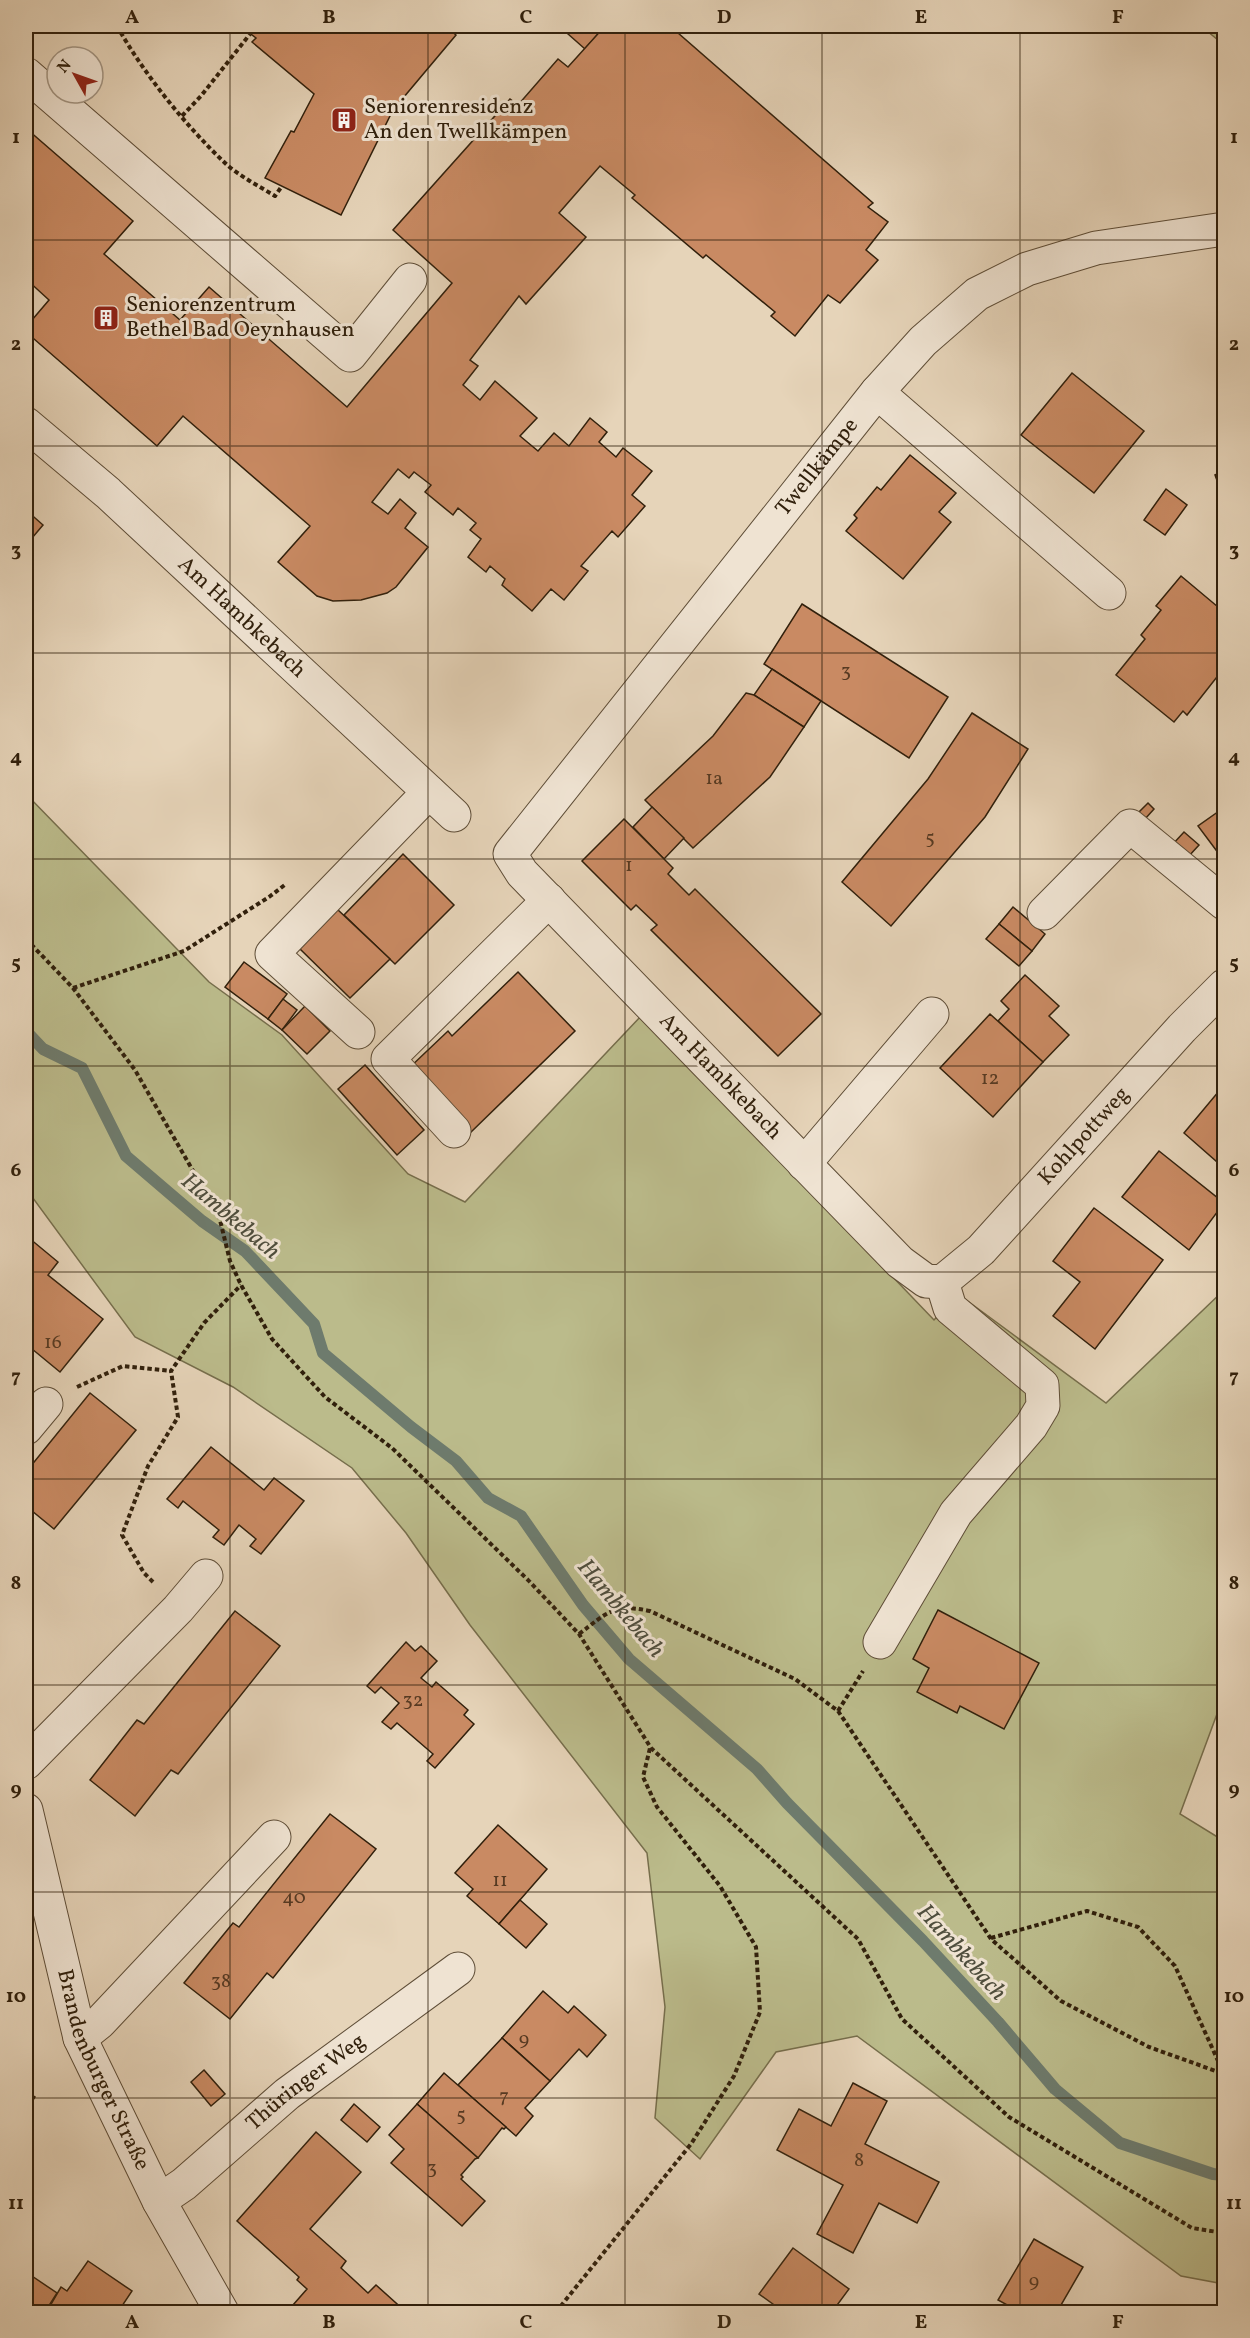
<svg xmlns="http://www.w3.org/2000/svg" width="1250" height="2338" font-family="Vollkorn,serif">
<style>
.green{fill:#bbbb8b;stroke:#766e4c;stroke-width:1.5}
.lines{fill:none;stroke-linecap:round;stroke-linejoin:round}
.stream{stroke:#6e7b6d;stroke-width:12}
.building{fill:#c98a63;stroke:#31200c;stroke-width:1.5}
.minor-casing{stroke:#5e4d37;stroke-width:35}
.path{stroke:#31200c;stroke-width:4;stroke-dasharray:4.5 3;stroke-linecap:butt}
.minor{stroke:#efe3d2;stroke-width:33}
.grid{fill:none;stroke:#31200c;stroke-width:1.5;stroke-opacity:0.55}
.labels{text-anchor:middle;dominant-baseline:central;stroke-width:6;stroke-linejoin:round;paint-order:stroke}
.number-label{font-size:20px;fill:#573a22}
.poi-label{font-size:22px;fill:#31200c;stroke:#efe3d2;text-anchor:start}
.street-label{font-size:22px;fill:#31200c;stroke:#efe3d2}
.water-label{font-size:24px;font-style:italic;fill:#4f4e3d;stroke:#efe3d2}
.neatline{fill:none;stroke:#31200c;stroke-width:2}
.grid-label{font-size:20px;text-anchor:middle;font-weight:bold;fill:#31200c}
</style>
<rect width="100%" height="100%" fill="#e6d4b9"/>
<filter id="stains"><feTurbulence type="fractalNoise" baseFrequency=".00333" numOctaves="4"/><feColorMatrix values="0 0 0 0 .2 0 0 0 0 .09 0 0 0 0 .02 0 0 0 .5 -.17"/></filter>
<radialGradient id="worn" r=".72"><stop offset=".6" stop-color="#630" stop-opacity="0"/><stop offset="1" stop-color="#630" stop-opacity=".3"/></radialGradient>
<g class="green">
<polygon points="1201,26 1224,26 1224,45"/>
<polygon points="26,794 209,982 282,1035 408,1174 465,1202 642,1015 934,1320 958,1294 1106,1403 1224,1290 1224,1695 1180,1814 1224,1841 1224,2284 1181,2276 857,2036 776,2052 700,2159 655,2118 665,2007 647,1853 470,1625 406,1533 352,1468 233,1387 135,1337 27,1190 26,1186"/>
</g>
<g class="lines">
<polyline class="stream" points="26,1031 43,1049 82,1068 126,1156 202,1221 245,1251 314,1324 323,1353 411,1427 456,1461 488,1498 521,1516 583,1605 629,1659 757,1769 787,1803 923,1941 998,2022 1055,2089 1120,2143 1213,2174 1224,2175"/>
</g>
<g class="building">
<polygon points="232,26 445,26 456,35 393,110 341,215 265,178 291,131 294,132 314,94 252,42 256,38 244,29 241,33"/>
<polygon points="559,26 605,26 585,49"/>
<polygon points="605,26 670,26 873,203 868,207 888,222 866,250 878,260 840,303 828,295 795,336 771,316 775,312 706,255 703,258 632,198 635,195 600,166 559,213 586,237 526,304 519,296 470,360 478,366 463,385 480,400 495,381 537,418 520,436 538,451 554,433 569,446 590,418 607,432 599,442 616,457 623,448 652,471 632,495 645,506 618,537 612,531 581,566 588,571 564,600 551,589 532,611 502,585 505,579 490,566 486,572 468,557 481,539 470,530 476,523 458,508 453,515 425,492 431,485 414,472 409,478 398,469 372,502 388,514 400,499 416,513 405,528 428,547 396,587 387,593 361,600 333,601 317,596 278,562 310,526 183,416 157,446 26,332 26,327 49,300 26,279 26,132 28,130 133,221 104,254 180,320 209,287 347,407 452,283 393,230 510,99 518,105 558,59 568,67"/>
<polygon points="1072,373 1144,431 1094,493 1021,435"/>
<polygon points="910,455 956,493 939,512 951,522 903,579 846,531 857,518 854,515 877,487 881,490"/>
<polygon points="1224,471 1224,500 1215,475"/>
<polygon points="1166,489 1187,505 1165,535 1144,520"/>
<polygon points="26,510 43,525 27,544 26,543"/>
<polygon points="1181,576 1224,612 1224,621 1222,624 1224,626 1224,654 1219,661 1224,668 1187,715 1183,711 1174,722 1116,675 1145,639 1141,635 1161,610 1156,606"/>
<polygon points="802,604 948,697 909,758 764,664"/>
<polygon points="772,669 821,701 804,727 754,695"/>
<polygon points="746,693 754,695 804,727 770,777 693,848 645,800 713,736"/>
<polygon points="972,713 1028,749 985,817 891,926 842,882 928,779"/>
<polygon points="1148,803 1154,809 1145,819 1138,813"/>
<polygon points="652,807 684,838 664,859 633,827"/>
<polygon points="1222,809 1224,812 1224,856 1222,858 1198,826"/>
<polygon points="624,819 673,868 668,874 689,895 695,889 821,1014 778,1056 651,930 657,925 636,905 631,910 582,861"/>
<polygon points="1184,832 1199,845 1188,857 1173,844"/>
<polygon points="403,854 454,905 395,964 344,915"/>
<polygon points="1013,907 1045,934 1032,951 999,924"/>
<polygon points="337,909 390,959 350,998 299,948"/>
<polygon points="999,924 1032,951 1019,966 986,939"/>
<polygon points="244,962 287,994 268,1019 225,987"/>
<polygon points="518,972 575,1031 469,1134 407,1070 448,1031 452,1036"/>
<polygon points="1025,975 1059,1006 1049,1016 1069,1035 1043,1062 998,1021 1009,1009 1001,1001"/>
<polygon points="283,999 297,1010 282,1030 268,1019"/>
<polygon points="305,1006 330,1031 307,1054 282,1030"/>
<polygon points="990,1014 1043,1062 993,1117 940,1068"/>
<polygon points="365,1065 424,1130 397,1155 338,1089"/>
<polygon points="1224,1085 1224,1168 1184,1133"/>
<polygon points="1159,1151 1224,1203 1189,1250 1122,1197"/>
<polygon points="1094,1208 1163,1260 1095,1349 1053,1316 1080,1282 1053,1261"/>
<polygon points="29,1238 58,1262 48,1275 103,1319 60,1372 26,1344 26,1243"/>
<polygon points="90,1393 136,1430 54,1529 26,1506 26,1472"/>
<polygon points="211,1447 264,1490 274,1478 304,1501 261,1554 250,1546 256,1539 239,1525 224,1545 213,1537 219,1530 183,1501 178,1508 167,1499"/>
<polygon points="938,1610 1039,1663 1004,1729 960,1706 957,1713 917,1692 929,1668 913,1659"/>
<polygon points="235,1611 280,1646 178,1774 171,1770 135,1816 90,1780 137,1720 144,1724"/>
<polygon points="406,1642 415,1651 421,1646 437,1661 421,1678 432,1687 436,1682 468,1710 464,1715 474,1724 435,1768 427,1761 433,1754 397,1723 391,1729 382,1722 399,1703 381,1687 375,1693 367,1686"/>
<polygon points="330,1814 376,1849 273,1978 267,1973 230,2019 184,1983 233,1923 239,1927"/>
<polygon points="498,1825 547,1869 499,1924 467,1896 473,1889 455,1873"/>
<polygon points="520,1900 547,1924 526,1948 499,1924"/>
<polygon points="543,1991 568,2013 574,2006 606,2035 587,2057 579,2049 550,2081 502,2038"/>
<polygon points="502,2038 550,2081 525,2108 533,2116 516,2136 458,2085"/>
<polygon points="204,2070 225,2094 211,2106 191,2082"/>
<polygon points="444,2073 506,2127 504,2129 502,2128 478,2158 417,2104"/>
<polygon points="853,2083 887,2101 865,2144 939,2182 917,2223 879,2203 853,2253 817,2234 843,2185 777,2150 799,2109 831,2126"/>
<polygon points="26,2091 35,2097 26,2111"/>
<polygon points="354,2104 380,2127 367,2142 341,2120"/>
<polygon points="417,2104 478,2158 475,2159 461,2175 463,2177 461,2179 485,2201 462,2226 391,2163 404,2149 389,2135"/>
<polygon points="316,2132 361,2172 310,2229 346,2261 341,2268 368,2293 376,2285 406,2312 301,2312 293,2305 307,2289 297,2280 299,2277 237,2221"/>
<polygon points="1034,2239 1083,2267 1057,2312 1020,2312 998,2300"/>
<polygon points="793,2248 849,2289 832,2312 784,2312 759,2294"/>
<polygon points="88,2261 132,2291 118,2312 49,2312 47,2311 61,2287 67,2291"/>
<polygon points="26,2272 57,2293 45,2312 26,2312"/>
</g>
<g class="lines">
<g class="minor-casing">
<g id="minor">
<polyline points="26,74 350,355 410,280"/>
<polyline points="877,392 1109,593"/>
<path id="s1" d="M26 424 108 493 454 815"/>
<polyline points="1044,913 1130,826 1224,903"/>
<polyline points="358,1032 272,954 429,792"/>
<polyline points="454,1131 388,1059 549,900"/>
<polyline points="804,1164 932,1014"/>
<path id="s2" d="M942 1282 926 1281 900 1262 522 873 510 854 877 392 923 341 977 294 1027 269 1096 248 1224 229"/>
<path id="s3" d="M942 1282 981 1250 1182 1028 1224 986"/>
<polyline points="26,1428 46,1404"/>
<polyline points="880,1642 956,1513 1031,1426 1043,1406 1042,1385 950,1308 942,1282"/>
<polyline points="26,1763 178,1609 206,1576"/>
<path id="s4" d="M26 1810 80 2038 159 2201 222 2312"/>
<polyline points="80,2038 100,2022 274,1837"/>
<path id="s5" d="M159 2201 184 2184 287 2094 458 1969"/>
</g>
</g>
<g class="path">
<path d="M117 26C144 74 185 125 225 163 239 176 259 186 275 196L282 186"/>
<polyline points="182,116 201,96 250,34"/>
<polyline points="26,939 73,988 135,1070 219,1216 230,1261 241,1285 272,1339 325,1397 392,1448 528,1580 579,1634 651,1748 858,1939 902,2019 1009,2117 1192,2228 1224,2233"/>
<polyline points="73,988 184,951 269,897 286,884"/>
<polyline points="77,1387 123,1366 171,1371"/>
<polyline points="153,1582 144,1573 122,1535 148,1466 178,1417 171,1371 204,1323 241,1285"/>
<path d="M579 1634C607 1613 613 1603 650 1611L795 1679 838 1711 991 1939 1061 2001 1149 2047 1224 2074"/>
<polyline points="838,1711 863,1671"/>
<polyline points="991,1938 1087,1911 1138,1927 1175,1966 1224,2074"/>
<polyline points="556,2312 691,2144 734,2076 760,2012 756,1947 720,1886 657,1807 643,1777 650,1748"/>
</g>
<use href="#minor" class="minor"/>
</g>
<path class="grid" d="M230 26V2312M428 26V2312M625 26V2312M822 26V2312M1020 26V2312M26 240H1224M26 446H1224M26 653H1224M26 859H1224M26 1066H1224M26 1272H1224M26 1479H1224M26 1685H1224M26 1892H1224M26 2098H1224"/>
<defs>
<g id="building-square" transform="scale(1.35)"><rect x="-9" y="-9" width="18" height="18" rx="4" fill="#8f2418" stroke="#efe3d2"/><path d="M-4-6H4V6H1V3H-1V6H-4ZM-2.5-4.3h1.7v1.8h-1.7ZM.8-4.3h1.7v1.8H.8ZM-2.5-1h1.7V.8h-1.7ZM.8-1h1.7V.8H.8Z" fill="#fff"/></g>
</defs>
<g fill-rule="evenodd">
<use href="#building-square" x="344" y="120"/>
<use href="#building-square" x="106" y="318"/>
</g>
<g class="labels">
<g class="number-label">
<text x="846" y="672">3</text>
<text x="714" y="779">1a</text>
<text x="930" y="839">5</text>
<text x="629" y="866">1</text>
<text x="990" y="1079">12</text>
<text x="53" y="1343">16</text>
<text x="413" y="1701">32</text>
<text x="500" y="1881">11</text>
<text x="294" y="1898">40</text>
<text x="221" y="1982">38</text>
<text x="524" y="2040">9</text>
<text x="504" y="2097">7</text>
<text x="461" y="2116">5</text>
<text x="859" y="2161">8</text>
<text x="432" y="2169">3</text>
<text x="1034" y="2282">9</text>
</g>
<g class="poi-label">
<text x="364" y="107">Seniorenresidenz<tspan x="364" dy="25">An den Twellkämpen</tspan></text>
<text x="126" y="305">Seniorenzentrum<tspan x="126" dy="25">Bethel Bad Oeynhausen</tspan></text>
</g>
<g class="street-label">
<text stroke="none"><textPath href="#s2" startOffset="1107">Twellkämpe</textPath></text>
<text stroke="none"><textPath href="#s1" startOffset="290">Am Hambkebach</textPath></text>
<text transform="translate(720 1077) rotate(46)">Am Hambkebach</text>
<text stroke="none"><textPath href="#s3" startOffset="204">Kohlpottweg</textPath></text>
<text stroke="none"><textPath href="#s4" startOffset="272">Brandenburger Straße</textPath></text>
<text stroke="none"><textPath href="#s5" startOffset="189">Thüringer Weg</textPath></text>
</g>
<g class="water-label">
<text transform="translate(230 1217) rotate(40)">Hambkebach</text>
<text transform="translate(620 1609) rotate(50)">Hambkebach</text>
<text transform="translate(961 1953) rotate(48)">Hambkebach</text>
</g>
</g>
<rect width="1250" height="2338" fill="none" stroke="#e6d4b9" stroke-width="66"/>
<g transform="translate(75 75) rotate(310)"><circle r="28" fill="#efe3d2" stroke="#a39583" stroke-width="1.5"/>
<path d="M0-4.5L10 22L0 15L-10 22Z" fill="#8f2418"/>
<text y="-9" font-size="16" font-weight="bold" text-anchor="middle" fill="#31200c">N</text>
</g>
<rect x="33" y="33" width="1184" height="2272" class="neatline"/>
<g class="grid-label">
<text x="132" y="23">A</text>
<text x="329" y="23">B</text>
<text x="526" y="23">C</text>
<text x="724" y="23">D</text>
<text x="921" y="23">E</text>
<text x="1118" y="23">F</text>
<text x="16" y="143">1</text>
<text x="1234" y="143">1</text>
<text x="16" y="350">2</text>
<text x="1234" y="350">2</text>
<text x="16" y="556">3</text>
<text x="1234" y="556">3</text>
<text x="16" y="763">4</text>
<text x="1234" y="763">4</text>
<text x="16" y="969">5</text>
<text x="1234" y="969">5</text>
<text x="16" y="1176">6</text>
<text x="1234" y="1176">6</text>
<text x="16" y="1382">7</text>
<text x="1234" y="1382">7</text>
<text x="16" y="1589">8</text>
<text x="1234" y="1589">8</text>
<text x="16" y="1795">9</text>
<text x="1234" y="1795">9</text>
<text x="16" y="2002">10</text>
<text x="1234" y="2002">10</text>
<text x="16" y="2209">11</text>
<text x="1234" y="2209">11</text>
<text x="132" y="2328">A</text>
<text x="329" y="2328">B</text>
<text x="526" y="2328">C</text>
<text x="724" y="2328">D</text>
<text x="921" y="2328">E</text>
<text x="1118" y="2328">F</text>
</g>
<rect width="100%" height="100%" filter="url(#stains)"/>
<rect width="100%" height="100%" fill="url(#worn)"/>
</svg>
